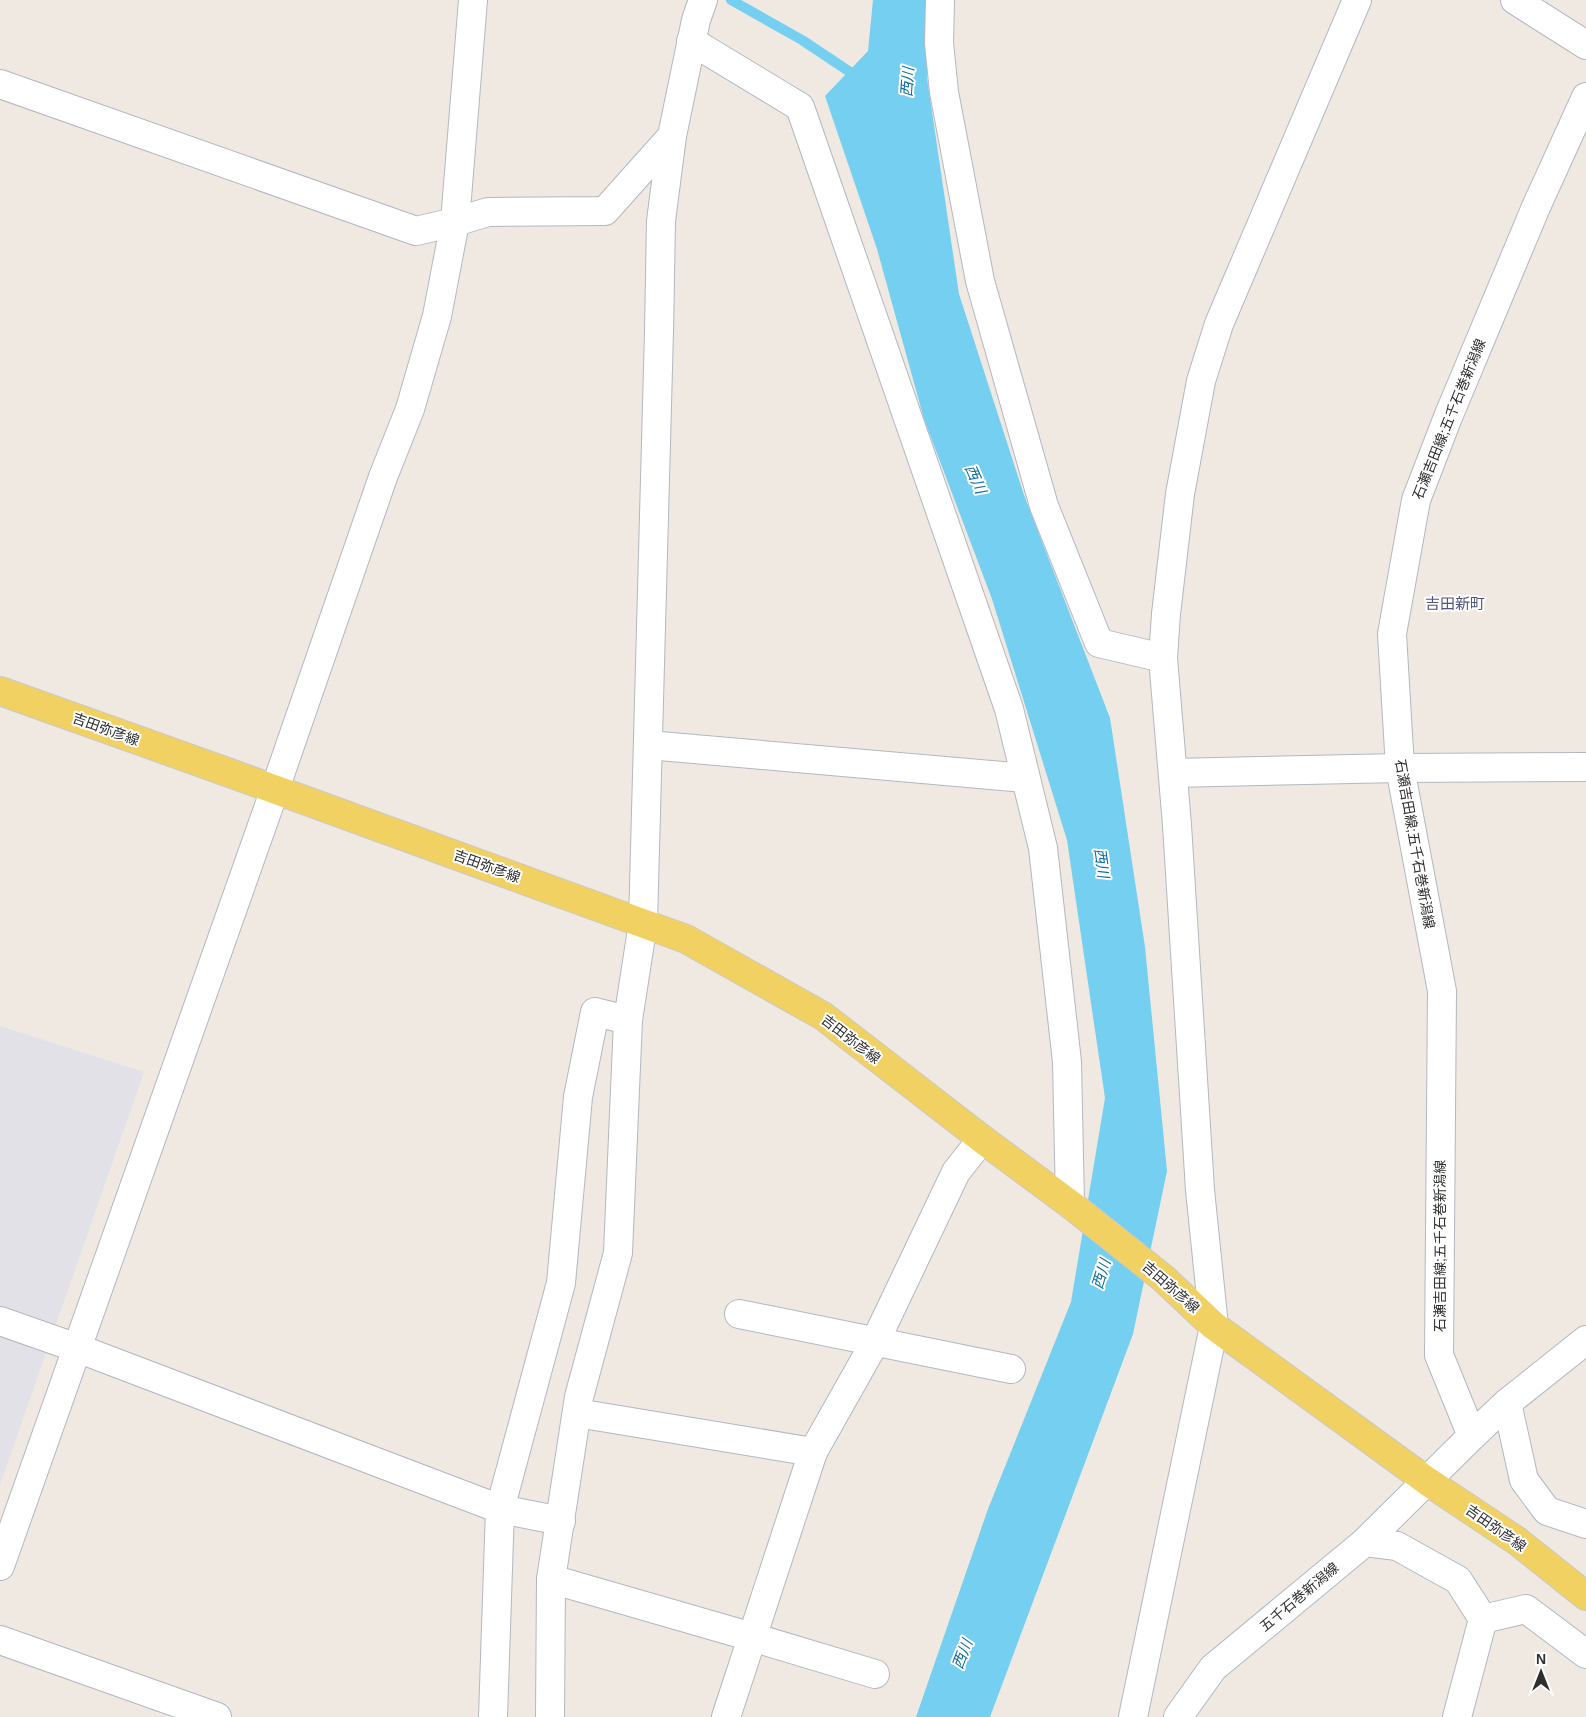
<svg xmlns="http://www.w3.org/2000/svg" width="1586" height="1717" font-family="Helvetica,'Noto Sans JP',sans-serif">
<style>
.industrial{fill:#e3e1e8}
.water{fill:#75cff0}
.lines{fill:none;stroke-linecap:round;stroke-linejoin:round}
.stream{stroke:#75cff0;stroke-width:10}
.street-casing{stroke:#b4b7c1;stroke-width:30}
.secondary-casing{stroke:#b4b7c1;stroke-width:30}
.primary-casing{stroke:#c9c9c9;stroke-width:30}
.street{stroke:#fff;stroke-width:28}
.secondary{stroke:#fff;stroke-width:28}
.primary{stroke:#f2d163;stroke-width:28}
.labels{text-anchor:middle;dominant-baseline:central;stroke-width:4;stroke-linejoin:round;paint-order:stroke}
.street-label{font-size:14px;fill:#2e2e2e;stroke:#fff}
.water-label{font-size:15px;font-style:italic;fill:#0d6fa3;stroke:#fff}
.neighbourhood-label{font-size:15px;fill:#4d5680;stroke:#fff}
</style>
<rect width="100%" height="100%" fill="#efe9e1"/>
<polygon class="industrial" points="0,1026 144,1072 0,1485"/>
<polygon class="water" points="873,0 928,0 927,78 959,294 1024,495 1110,718 1145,947 1167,1171 1133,1334 990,1717 916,1717 988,1509 1071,1302 1105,1098 1067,840 992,599 924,419 877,249 825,96 868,51"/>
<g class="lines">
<polyline class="stream" points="731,0 802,40 859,78"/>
<g class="street-casing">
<g id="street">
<polyline points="940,0 939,43 944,92 980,281 1044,506 1099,643 1163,658"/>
<polyline points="1515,0 1586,45"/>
<polyline points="691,41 800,107 1009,709 1043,848 1067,1062 1070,1204"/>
<polyline points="0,84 416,231 455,222 488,212 605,211 672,136"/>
<polyline points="648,745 1025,778"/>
<polyline points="1173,773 1400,768 1586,767"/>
<polyline points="739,1314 1011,1369"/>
<polyline points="0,1321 77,1348 500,1509 561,1521"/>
<polyline points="1507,1403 1524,1480 1547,1511 1586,1524"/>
<polyline points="577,1413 813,1452"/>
<polyline points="1365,1542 1397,1546 1458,1580 1483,1619"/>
<polyline points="0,1566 275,789 383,477 410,409 437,316 455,222 473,0"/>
<polyline points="551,1579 752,1637 875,1674"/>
<polyline points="0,1640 217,1717"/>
<polyline points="493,1717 500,1509 561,1283 578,1097 595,1012 628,1020"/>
<polyline points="550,1717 551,1579 579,1397 618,1253 628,1020 643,923 659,331 661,221 672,136 696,20 703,0"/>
<polyline points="726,1717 813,1452 875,1342 956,1172 982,1139"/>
<polyline points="1133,1717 1214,1326 1200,1190 1177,825 1163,658 1166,614 1180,494 1201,381 1219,324 1357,0"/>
<polyline points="1457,1717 1483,1619 1526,1609 1586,1654"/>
</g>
</g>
<g class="secondary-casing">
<g id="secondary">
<polyline points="1472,1436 1507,1403 1586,1340"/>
<polyline points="1178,1717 1213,1668 1365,1542 1472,1436 1439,1355 1442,991 1400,768 1392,634 1416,500 1448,417 1536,207 1586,97"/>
</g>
</g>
<g class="primary-casing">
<polyline id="primary" points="0,691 227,772 686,939 823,1016 982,1139 1070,1204 1163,1278 1214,1326 1427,1481 1517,1541 1586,1596"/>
</g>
<use href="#street" class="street"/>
<use href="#secondary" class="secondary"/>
<use href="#primary" class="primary"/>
</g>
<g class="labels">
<g class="street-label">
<text transform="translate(1449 419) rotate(-68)">石瀬吉田線;五千石巻新潟線</text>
<text transform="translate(106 729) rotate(20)">吉田弥彦線</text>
<text transform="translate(1415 844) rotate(80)">石瀬吉田線;五千石巻新潟線</text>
<text transform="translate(487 866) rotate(20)">吉田弥彦線</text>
<text transform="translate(851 1039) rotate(38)">吉田弥彦線</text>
<text transform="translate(1440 1246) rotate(-90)">石瀬吉田線;五千石巻新潟線</text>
<text transform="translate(1171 1287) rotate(41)">吉田弥彦線</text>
<text transform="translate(1496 1528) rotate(35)">吉田弥彦線</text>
<text transform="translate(1299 1597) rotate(-40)">五千石巻新潟線</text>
</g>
<g class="water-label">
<text transform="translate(907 82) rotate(-86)">西川</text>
<text transform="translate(976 479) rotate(66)">西川</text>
<text transform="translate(1102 863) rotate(82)">西川</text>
<text transform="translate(1101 1274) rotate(-73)">西川</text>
<text transform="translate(962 1654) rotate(-69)">西川</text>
</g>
<g class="neighbourhood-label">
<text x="1455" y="603">吉田新町</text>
</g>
</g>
<g transform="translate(1541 1672)" stroke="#ffffff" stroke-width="4" paint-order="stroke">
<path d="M0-4L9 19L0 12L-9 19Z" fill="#2e2e2e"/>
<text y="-8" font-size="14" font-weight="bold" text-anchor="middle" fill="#2e2e2e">N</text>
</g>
</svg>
